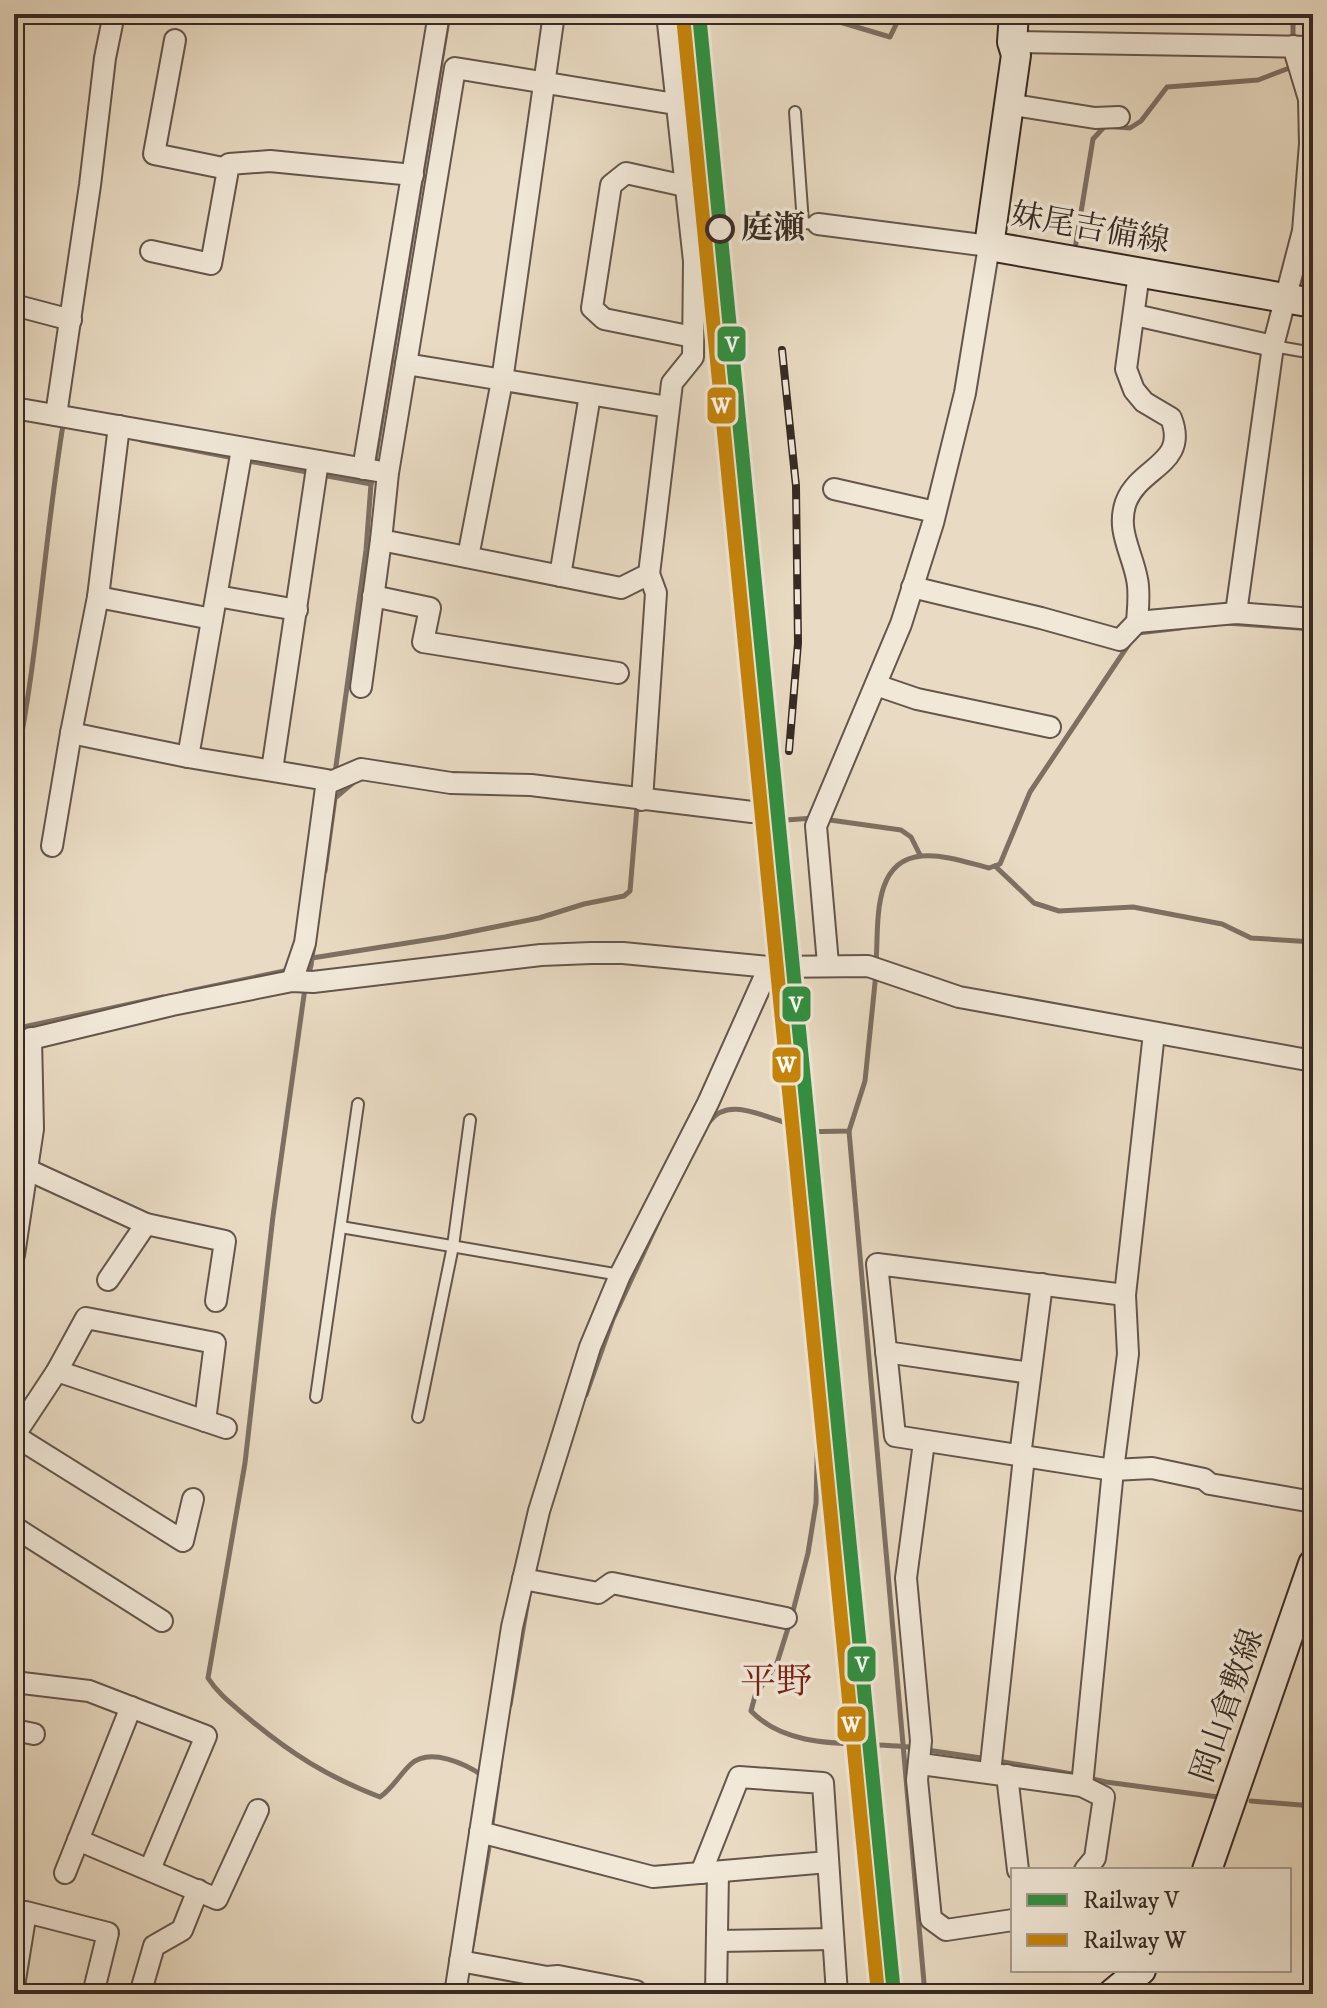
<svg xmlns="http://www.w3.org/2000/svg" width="1327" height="2008" font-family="'IM FELL DW Pica','Noto Serif JP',serif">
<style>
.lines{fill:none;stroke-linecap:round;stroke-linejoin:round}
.stream{stroke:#7d7063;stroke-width:5}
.lane-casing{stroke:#64564c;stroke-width:14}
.street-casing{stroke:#64564c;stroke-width:24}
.secondary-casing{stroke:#372a24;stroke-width:32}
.lane{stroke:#f1e8d8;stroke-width:10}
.street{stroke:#f1e8d8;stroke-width:20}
.secondary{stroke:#f1e8d8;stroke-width:28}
.rail-casing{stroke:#372a24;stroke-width:8}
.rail{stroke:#f1e8d8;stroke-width:5;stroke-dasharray:15;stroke-linecap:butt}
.rail-1-casing{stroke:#f1e8d8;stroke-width:20}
.rail-2-casing{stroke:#f1e8d8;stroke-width:20}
.rail-1{stroke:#319041;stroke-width:14}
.rail-2{stroke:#c68409;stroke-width:14}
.stop-dot{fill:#f1e8d8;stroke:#372a24;stroke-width:4}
.labels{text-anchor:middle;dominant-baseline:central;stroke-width:7;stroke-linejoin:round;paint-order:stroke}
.stop-label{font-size:32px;font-weight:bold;fill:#372a24;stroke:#f1e8d8;text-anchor:start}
.street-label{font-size:32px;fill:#372a24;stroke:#f1e8d8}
.quarter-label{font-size:36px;fill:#7a1f14;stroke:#f1e8d8}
.line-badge{stroke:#f1e8d8;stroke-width:3}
.badge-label{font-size:22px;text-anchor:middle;font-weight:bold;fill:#fff}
</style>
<rect width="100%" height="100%" fill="#e9dbc3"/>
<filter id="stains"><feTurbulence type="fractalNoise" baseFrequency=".0025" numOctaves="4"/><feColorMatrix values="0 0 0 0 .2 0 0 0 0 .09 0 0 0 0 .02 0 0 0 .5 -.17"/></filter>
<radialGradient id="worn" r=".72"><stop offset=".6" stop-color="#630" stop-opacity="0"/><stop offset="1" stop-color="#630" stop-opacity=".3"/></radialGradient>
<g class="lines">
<g class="stream">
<polyline points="813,14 890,37 901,14"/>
<polyline points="1293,41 1293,14"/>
<polyline points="1079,250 1075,249 1093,139 1105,126 1130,128 1141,121 1167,87 1258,80 1292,67"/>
<polyline points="141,440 234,458"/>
<polyline points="243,460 312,473"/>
<polyline points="374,467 449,14"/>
<polyline points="322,475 371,484 373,477"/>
<polyline points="1226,623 1313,629"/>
<polyline points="1138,633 1180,628"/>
<polyline points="335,773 366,550 371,484"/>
<path d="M14 775C38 660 44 542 63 425"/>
<polyline points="823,819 901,830 911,837 920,855"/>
<polyline points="772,821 814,818"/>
<polyline points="995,866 1034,903 1059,911 1133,907 1222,924 1251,938 1313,942"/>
<polyline points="325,871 335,798 354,782"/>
<polyline points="312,958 445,937 539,918 584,904 624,896 630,891 637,807"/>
<path d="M876 963C879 925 871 860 922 856 943 854 969 863 989 868L1000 864 1030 792 1129 644"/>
<polyline points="311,965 314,944"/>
<polyline points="302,967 311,965 308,978"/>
<path d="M305 988 273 1216 245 1463 208 1678C218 1694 233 1705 247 1717 291 1754 328 1777 380 1797 393 1788 400 1774 411 1764 430 1747 466 1764 483 1776"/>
<polyline points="185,992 289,970"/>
<polyline points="14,1029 163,997"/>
<path d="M709 1122C727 1097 759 1115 784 1122L792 1126 795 1132 849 1131 865 1081 876 973"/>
<polyline points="849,1131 925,1994"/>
<polyline points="586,1395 613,1319 659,1220"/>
<polyline points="792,1615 808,1553 816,1503 819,1379 795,1133"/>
<path d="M789 1625 777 1663 755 1696 751 1711C792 1754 864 1740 917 1748"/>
<polyline points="510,1705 528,1600"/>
<polyline points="927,1750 988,1759"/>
<polyline points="998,1761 1078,1775"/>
<polyline points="1088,1778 1106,1782 1218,1797"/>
<polyline points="1251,1801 1313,1806"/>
<polyline points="491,1831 500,1766"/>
<polyline points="472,1946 490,1841"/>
</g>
<g class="lane-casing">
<g id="lane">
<polyline points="795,112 803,223 818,224"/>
<polyline points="1273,346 1313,353"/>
<polyline points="341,1227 620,1275"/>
<polyline points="316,1397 358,1104"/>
<polyline points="418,1417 453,1246 470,1120"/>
</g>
</g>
<g class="street-casing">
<g id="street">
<polyline points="667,14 694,261 693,357 672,383 649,574 621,588 381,540 388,473 455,68 675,104"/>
<polyline points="175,40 154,154 228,169"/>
<polyline points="1012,42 1313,47"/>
<polyline points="1008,104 1095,118 1119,117"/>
<polyline points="685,186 626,173 611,185 592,308 604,319 693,337"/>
<polyline points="818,224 989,246 965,393 933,523 901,624 816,826 828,964"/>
<polyline points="151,251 211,264 229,164 270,161 413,175"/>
<polyline points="14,305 71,320"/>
<polyline points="1135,315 1273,346"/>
<polyline points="406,364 668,407"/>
<polyline points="14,408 377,471"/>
<polyline points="56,415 90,185 105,58 114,14"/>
<polyline points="119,426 98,597 71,733 188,757 327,780 305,943 292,981"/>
<polyline points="363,469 439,14"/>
<polyline points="834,489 935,512"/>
<polyline points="468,557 502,381 554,14"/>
<polyline points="560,576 590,395"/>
<path d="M912 587 1041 618 1120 640 1137 622C1138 608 1140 593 1137 579 1132 552 1116 530 1126 502 1140 466 1189 464 1171 418L1144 402 1134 390 1126 369 1139 273"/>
<polyline points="217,596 297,610"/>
<polyline points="373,596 430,608 423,642 618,673"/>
<polyline points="98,597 212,619"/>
<polyline points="1236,613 1273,346 1303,231 1310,144 1309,99 1293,46"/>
<polyline points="1137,622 1236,613 1313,619"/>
<polyline points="876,685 917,699 1050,727"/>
<polyline points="361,687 381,540"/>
<polyline points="188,757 242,449"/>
<polyline points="272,770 318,461"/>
<polyline points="326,784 361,769 451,783 531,785 752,812 764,810 781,966"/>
<polyline points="642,800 656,593 649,574"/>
<polyline points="52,846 71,733"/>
<polyline points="14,1043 172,1005 292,981 313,982 541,955 591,953 623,953 769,967 868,966 959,997 1313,1061"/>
<polyline points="26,1169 146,1224 225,1241 216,1301"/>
<polyline points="14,1255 33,1129 31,1038"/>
<polyline points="108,1280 146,1224"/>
<polyline points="1125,1295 877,1264 895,1436 1113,1470 1152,1468 1204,1479 1210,1484 1313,1502"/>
<polyline points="886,1352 1030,1373"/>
<polyline points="57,1371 226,1428"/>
<polyline points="14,1436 57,1371 86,1318 215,1343 205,1421"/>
<polyline points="15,1436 183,1541 193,1499"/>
<polyline points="924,1442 906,1578 921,1741 917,1780 931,1919 946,1930 1013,1920"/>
<polyline points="1020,1456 1042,1284"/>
<polyline points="14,1527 162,1621"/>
<polyline points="523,1579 598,1593 612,1583 786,1618"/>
<polyline points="14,1682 89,1691 206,1736 150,1869"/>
<polyline points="14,1730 34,1734"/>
<polyline points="921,1764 1082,1786 1104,1797 1095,1858 1085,1870"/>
<polyline points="990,1773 1024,1457"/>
<polyline points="1007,1775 1018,1870"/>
<polyline points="1082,1786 1113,1470 1128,1354 1125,1295 1154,1033"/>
<polyline points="480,1832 653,1877 828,1862"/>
<polyline points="78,1840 217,1899 258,1810"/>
<polyline points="65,1873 131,1707"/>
<polyline points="701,1873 739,1777 823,1783 837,1994"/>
<polyline points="717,1941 833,1939"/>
<polyline points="460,1961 547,1977 558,1976 636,1991 635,1994"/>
<polyline points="14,1986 26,1912 108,1933 93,1994"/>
<polyline points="140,1994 154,1946 182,1930 198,1890"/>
<polyline points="455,1994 512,1627 539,1511 590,1347 620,1275 708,1103 769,967"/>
<polyline points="716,1994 718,1872"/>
</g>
</g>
<g class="secondary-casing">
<g id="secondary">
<polyline points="1014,14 1012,42 1016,55 989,246 1313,303"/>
<polyline points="1207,1870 1313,1564"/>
<polyline points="1112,1994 1141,1970"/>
</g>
</g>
<use href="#lane" class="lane"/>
<use href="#street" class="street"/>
<use href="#secondary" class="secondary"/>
<g class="rail-casing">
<polyline id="rail" points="782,350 796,486 798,643 789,751"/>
</g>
<use href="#rail" class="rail"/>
<g class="rail-1-casing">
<polyline id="rail-1" points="699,14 894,1994"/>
</g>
<g class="rail-2-casing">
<polyline id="rail-2" points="683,16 878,1994"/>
</g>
<use href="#rail-1" class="rail-1"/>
<use href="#rail-2" class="rail-2"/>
</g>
<circle class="stop-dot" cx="720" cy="229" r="13"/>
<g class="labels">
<g class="stop-label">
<text x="741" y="229">庭瀬</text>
</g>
<g class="street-label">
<text transform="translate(1090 229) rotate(10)">妹尾吉備線</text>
<text transform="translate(1228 1706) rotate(-71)">岡山倉敷線</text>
</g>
<g class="quarter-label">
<text x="776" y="1682">平野</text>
</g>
</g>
<g class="line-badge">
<rect x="716" y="325" width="31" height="38" rx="8" fill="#319041"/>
<rect x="706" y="386" width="31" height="39" rx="8" fill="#c68409"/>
<rect x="781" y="985" width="31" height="38" rx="8" fill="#319041"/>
<rect x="771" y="1046" width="31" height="38" rx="8" fill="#c68409"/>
<rect x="846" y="1645" width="31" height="38" rx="8" fill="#319041"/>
<rect x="836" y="1705" width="31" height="38" rx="8" fill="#c68409"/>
</g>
<g class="badge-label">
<text x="732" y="352">V</text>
<text x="721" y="413">W</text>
<text x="796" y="1012">V</text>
<text x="786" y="1072">W</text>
<text x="862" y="1672">V</text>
<text x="851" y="1732">W</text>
</g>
<rect width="1327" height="2008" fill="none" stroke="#e9dbc3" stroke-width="48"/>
<rect x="16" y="16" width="1295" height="1976" fill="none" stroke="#372a24" stroke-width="4"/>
<rect x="24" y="24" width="1279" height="1960" fill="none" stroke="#372a24" stroke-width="2"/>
<rect x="1011" y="1868" width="280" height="104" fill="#f1e8d8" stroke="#a79c90" stroke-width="2"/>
<rect x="1027" y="1894" width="40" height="12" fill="#319041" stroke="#a79c90" stroke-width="2"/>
<text x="1083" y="1908" font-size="24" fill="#372a24">Railway V</text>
<rect x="1027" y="1934" width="40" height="12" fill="#c68409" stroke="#a79c90" stroke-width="2"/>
<text x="1083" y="1948" font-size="24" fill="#372a24">Railway W</text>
<rect width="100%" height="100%" filter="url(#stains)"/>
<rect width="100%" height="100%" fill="url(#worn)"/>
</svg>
